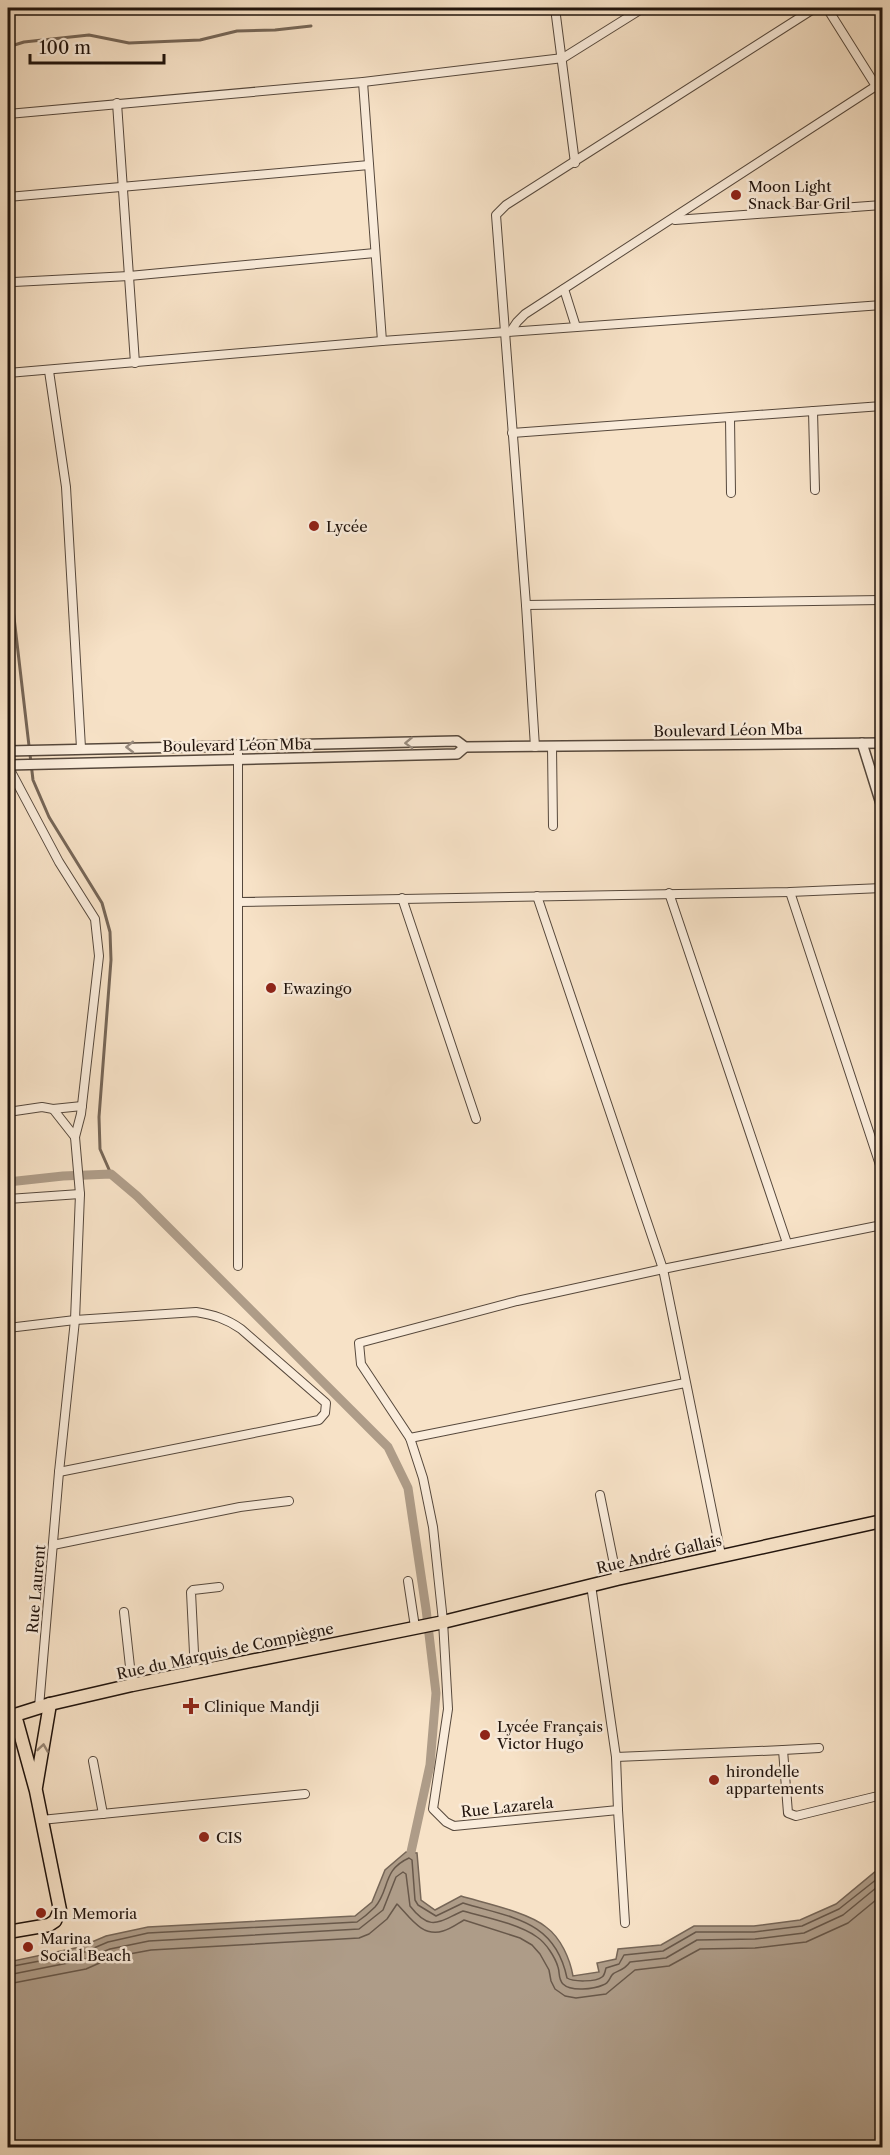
<svg xmlns="http://www.w3.org/2000/svg" width="890" height="2155" font-family="'Libre Caslon Text',serif">
<style>
.water{fill:#ae9c88;stroke:#766657;stroke-width:1.5}
.lines{fill:none;stroke-linecap:round;stroke-linejoin:round}
.shore{stroke:#68584a;stroke-width:1.5}
.stream{stroke:#766657;stroke-width:3}
.canal{stroke:#ae9c88;stroke-width:9}
.minor-casing{stroke:#56483c;stroke-width:10}
.tertiary-casing{stroke:#56483c;stroke-width:12}
.primary-casing{stroke:#21140d;stroke-width:15}
.minor{stroke:#faecdb;stroke-width:8}
.tertiary{stroke:#faecdb;stroke-width:9}
.primary{stroke:#f7e2c7;stroke-width:12}
.oneway{stroke:#988b7e}
.oneway2{stroke:#978573}
.poi-dot{fill:#8f2418;stroke:#faecdb;stroke-width:2}
.labels{text-anchor:middle;dominant-baseline:central;stroke-width:5;stroke-linejoin:round;paint-order:stroke}
.poi-label{font-size:15px;fill:#21140d;stroke:#faecdb;text-anchor:start}
.street-label{font-size:15px;fill:#21140d;stroke:#faecdb}
</style>
<rect width="100%" height="100%" fill="#f7e2c7"/>
<filter id="stains"><feTurbulence type="fractalNoise" baseFrequency=".00333" numOctaves="4"/><feColorMatrix values="0 0 0 0 .2 0 0 0 0 .09 0 0 0 0 .02 0 0 0 .5 -.17"/></filter>
<radialGradient id="worn" r=".72"><stop offset=".6" stop-color="#630" stop-opacity="0"/><stop offset="1" stop-color="#630" stop-opacity=".3"/></radialGradient>
<path class="water" d="M406 1852 417 1853 421 1900 435 1910 461 1896C484 1903 528 1912 546 1927 561 1938 570 1959 573 1976L599 1972 597 1963 616 1959 618 1949 661 1945 694 1926H754L800 1920 836 1904 876 1871 882 1868V2147H8V1962L80 1947 106 1936 148 1927 355 1916 372 1902 385 1870Z"/>
<g class="lines">
<g class="shore">
<path d="M8 1967 82 1953 108 1942 148 1933 357 1922C363 1918 370 1912 375 1907 390 1890 382 1870 409 1858L412 1860 415 1900 418 1905 436 1916 463 1903C512 1918 555 1920 567 1978 573 1982 596 1982 602 1977 605 1975 605 1971 606 1968L619 1964 624 1955 663 1951 696 1932H754L802 1926 839 1909 882 1875"/>
<path d="M8 1975 83 1960 110 1949 149 1941 359 1929 383 1910 396 1877 403 1872 406 1874 410 1906C431 1933 439 1921 463 1911 485 1917 519 1924 537 1937 546 1943 555 1957 558 1967 560 1973 558 1979 563 1984 571 1992 594 1989 603 1985 609 1983 609 1979 612 1975 616 1970 623 1972 630 1962L666 1958 697 1940 755 1939 804 1933 843 1915 882 1883"/>
<path d="M8 1984 86 1969 113 1957 151 1950 359 1938 369 1934 387 1919 397 1904C409 1916 422 1938 443 1931 451 1929 457 1924 464 1920L520 1938 532 1945 540 1954 549 1970 551 1981 555 1989 565 1996 576 1998 606 1994 635 1970 669 1966 700 1949 755 1948 806 1942 848 1923 882 1895"/>
</g>
<g class="stream">
<polyline points="8,47 24,42 89,35 129,43 200,40 237,31 275,30 311,26"/>
<polyline points="8,566 33,780 49,817 102,903 110,932 111,960 99,1117 100,1149 111,1174"/>
</g>
<polyline class="canal" points="8,1182 63,1176 111,1174 137,1196 388,1447 408,1488 426,1609 436,1693 430,1765 411,1852"/>
<g class="minor-casing">
<g id="minor">
<polyline points="555,8 575,163"/>
<polyline points="827,8 876,86"/>
<polyline points="363,82 382,341"/>
<polyline points="117,103 135,363"/>
<polyline points="8,114 363,82 563,58 643,8"/>
<polyline points="8,197 369,165"/>
<polyline points="675,220 882,205"/>
<polyline points="8,281 14,282 129,276 375,253"/>
<polyline points="564,289 576,327"/>
<polyline points="511,331 517,322 525,314 876,86 882,86"/>
<polyline points="49,371 66,487 81,748"/>
<polyline points="8,373 382,341 882,305"/>
<polyline points="813,411 815,490"/>
<polyline points="730,418 731,493"/>
<polyline points="512,433 882,406"/>
<polyline points="526,605 882,600"/>
<polyline points="535,747 526,605 496,215 506,205 815,8"/>
<polyline points="552,747 553,826"/>
<polyline points="8,766 59,862 95,919 99,956 81,1114 75,1137"/>
<polyline points="790,892 882,1171"/>
<polyline points="669,893 787,1243"/>
<polyline points="537,896 663,1269 721,1555"/>
<polyline points="402,898 476,1119"/>
<polyline points="239,902 790,892 882,888"/>
<polyline points="53,1109 82,1106"/>
<polyline points="8,1112 42,1107 53,1109 75,1137 80,1194 75,1320 59,1472 39,1707"/>
<polyline points="8,1199 80,1194"/>
<polyline points="238,1266 238,744"/>
<path d="M8 1328 75 1320 196 1312C214 1315 227 1319 241 1329L326 1403 325 1413 319 1420 59 1472"/>
<polyline points="410,1438 685,1383"/>
<polyline points="600,1495 617,1579"/>
<polyline points="53,1545 240,1507 289,1501"/>
<polyline points="408,1581 415,1627"/>
<polyline points="591,1585 616,1757 783,1750 788,1813 796,1816 882,1795"/>
<polyline points="124,1612 132,1685"/>
<polyline points="195,1673 191,1592 193,1590 219,1587"/>
<polyline points="783,1750 819,1748"/>
<polyline points="616,1757 618,1810 454,1826 446,1822 433,1809 448,1709 443,1621 433,1527 423,1478 410,1438 361,1364 359,1343 517,1301 663,1269 882,1225"/>
<polyline points="93,1761 103,1814"/>
<polyline points="618,1810 625,1923"/>
<polyline points="41,1820 305,1794"/>
</g>
</g>
<g class="tertiary-casing">
<g id="tertiary">
<polyline points="862,743 882,807"/>
<polyline points="8,751 457,741 465,747 882,743"/>
<polyline points="8,765 457,754 465,747"/>
</g>
</g>
<g class="primary-casing">
<g id="primary">
<polyline points="36,1787 50,1704"/>
<polyline points="8,1932 49,1925 55,1921 60,1910 36,1791 15,1715 50,1704 132,1685 439,1623 617,1579 882,1521"/>
</g>
</g>
<use href="#minor" class="minor"/>
<use href="#tertiary" class="tertiary"/>
<use href="#primary" class="primary"/>
</g>
<defs><path id="oneway-chevron" d="M-2-3.5L2.5 0L-2 3.5" fill="none" stroke-width="1.6" stroke-linecap="round" stroke-linejoin="round" transform="scale(1.5)"/></defs>
<g class="oneway">
<use href="#oneway-chevron" transform="translate(409 743) rotate(178)"/>
<use href="#oneway-chevron" transform="translate(130 747) rotate(179)"/>
</g>
<use class="oneway2" href="#oneway-chevron" transform="translate(43 1748) rotate(-81)"/>
<g class="poi-dot">
<circle cx="736" cy="195" r="6"/>
<circle cx="314" cy="526" r="6"/>
<circle cx="271" cy="988" r="6"/>
<path d="M188 1697h6v6h6v6h-6v6h-6v-6h-6v-6h6z"/>
<circle cx="485" cy="1735" r="6"/>
<circle cx="714" cy="1780" r="6"/>
<circle cx="204" cy="1837" r="6"/>
<circle cx="41" cy="1913" r="6"/>
<circle cx="28" cy="1947" r="6"/>
</g>
<g class="labels">
<g class="poi-label">
<text x="748" y="186">Moon Light<tspan x="748" dy="17">Snack Bar Gril</tspan></text>
<text x="326" y="526">Lycée</text>
<text x="283" y="988">Ewazingo</text>
<text x="204" y="1706">Clinique Mandji</text>
<text x="497" y="1726">Lycée Français<tspan x="497" dy="17">Victor Hugo</tspan></text>
<text x="726" y="1771">hirondelle<tspan x="726" dy="17">appartements</tspan></text>
<text x="216" y="1837">CIS</text>
<text x="53" y="1913">In Memoria</text>
<text x="40" y="1938">Marina<tspan x="40" dy="17">Social Beach</tspan></text>
</g>
<g class="street-label">
<text transform="translate(728 730) rotate(-1)">Boulevard Léon Mba</text>
<text transform="translate(237 745) rotate(-1)">Boulevard Léon Mba</text>
<text transform="translate(659 1554) rotate(-13)">Rue André Gallais</text>
<text transform="translate(36 1589) rotate(-85)">Rue Laurent</text>
<text transform="translate(225 1651) rotate(-12)">Rue du Marquis de Compiègne</text>
<text transform="translate(507 1807) rotate(-6)">Rue Lazarela</text>
</g>
</g>
<rect width="890" height="2155" fill="none" stroke="#f7e2c7" stroke-width="30"/>
<rect x="9" y="9" width="872" height="2137" fill="none" stroke="#21140d" stroke-width="3"/>
<rect x="15" y="15" width="860" height="2125" fill="none" stroke="#21140d" stroke-width="1.5"/>
<path d="M30 54v9h134v-9" fill="none" stroke="#21140d" stroke-width="3"/>
<text x="39" y="54" font-size="18" fill="#21140d" stroke="#faecdb" stroke-width="4.5" paint-order="stroke">100 m</text>
<rect width="100%" height="100%" filter="url(#stains)"/>
<rect width="100%" height="100%" fill="url(#worn)"/>
</svg>
